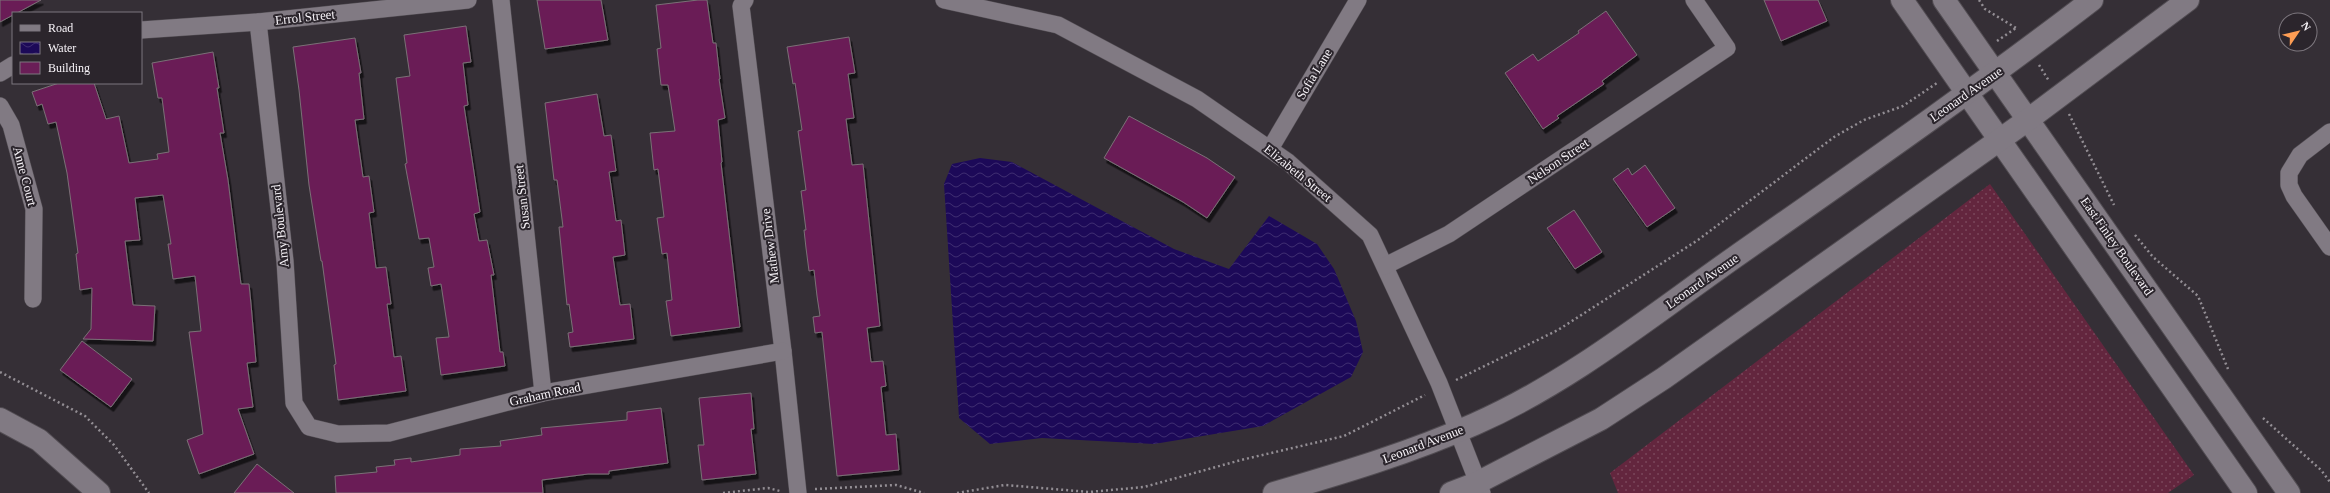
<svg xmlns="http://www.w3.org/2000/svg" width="2330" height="493" font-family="'Times New Roman',serif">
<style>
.grass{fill:url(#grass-dots)}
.water{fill:url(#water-waves)}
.building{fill:#6a1e57;stroke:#7a7076;filter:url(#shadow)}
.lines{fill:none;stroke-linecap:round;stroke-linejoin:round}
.street-casing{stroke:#514c52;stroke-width:18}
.secondary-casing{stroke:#514c52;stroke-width:24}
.path{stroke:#938e94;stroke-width:2.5;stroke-dasharray:2 3;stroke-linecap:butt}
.street{stroke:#817a83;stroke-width:17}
.secondary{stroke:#817a83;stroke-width:22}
.labels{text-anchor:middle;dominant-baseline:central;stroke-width:4;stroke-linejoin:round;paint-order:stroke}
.street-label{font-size:13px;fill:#f7f3f8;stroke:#2b252c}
</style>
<defs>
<pattern id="grass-dots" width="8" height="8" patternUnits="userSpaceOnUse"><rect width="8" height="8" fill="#63263e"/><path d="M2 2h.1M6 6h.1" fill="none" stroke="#7a465b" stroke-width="1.8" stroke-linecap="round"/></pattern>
<pattern id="water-waves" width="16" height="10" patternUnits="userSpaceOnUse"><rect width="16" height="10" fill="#1c0958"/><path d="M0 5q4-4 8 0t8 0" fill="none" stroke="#3e2d71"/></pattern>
<filter id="shadow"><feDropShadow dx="2.5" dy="4.5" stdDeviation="0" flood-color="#0009"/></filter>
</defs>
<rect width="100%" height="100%" fill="#352f36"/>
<polygon class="grass" points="1990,184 2194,475 2168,493 1618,493 1610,473"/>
<polygon class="water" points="980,158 1012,162 1174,249 1229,269 1269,216 1317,244 1334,269 1356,321 1363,352 1351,377 1263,426 1154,444 1042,438 990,444 959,418 944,184 952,164"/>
<g class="building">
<polygon points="0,0 41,0 17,13 13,13 13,15 0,22"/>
<polygon points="537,0 601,0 608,40 545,49"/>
<polygon points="698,0 707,0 713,43 716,43 720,79 719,79 725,118 718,120 722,162 721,163 740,327 671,336 666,301 672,300 667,253 662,254 657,218 664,217 658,169 654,170 650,133 675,131 668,85 661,85 657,49 661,48 656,5"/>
<polygon points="1764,0 1818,0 1827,21 1781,41"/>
<polygon points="1606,11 1637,55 1602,81 1604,84 1557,116 1559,118 1543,129 1505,73 1533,54 1538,61 1579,33 1578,31"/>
<polygon points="466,26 471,62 463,63 468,105 464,106 480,212 474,214 479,241 487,240 494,275 491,275 500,352 503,352 505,366 441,375 436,338 449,337 441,284 431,286 428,268 434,267 429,238 419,239 405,164 407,163 396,78 410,76 404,35"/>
<polygon points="849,37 855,73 848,74 854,118 846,119 852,165 863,164 880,326 867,328 871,362 883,361 886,386 881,387 886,435 896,434 899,470 837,476 822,332 815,333 813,317 820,316 817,296 814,270 809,271 806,248 804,230 806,230 801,191 806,190 798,131 802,130 795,83 793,84 787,47"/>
<polygon points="355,38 361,73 359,73 364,119 355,120 363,177 369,176 374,212 369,213 376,268 386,267 391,304 387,304 394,357 401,356 406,391 338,400 334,365 336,364 322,261 321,261 309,185 299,90 293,47"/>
<polygon points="213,52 219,88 217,88 224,133 220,133 228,180 241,284 249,284 251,304 256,362 247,363 253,407 238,409 254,454 199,474 187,440 203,434 189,332 201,331 195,276 173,279 168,244 171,244 163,195 135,198 140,240 125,241 133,305 155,306 153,341 83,339 91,329 92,288 80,290 76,254 78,253 67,173 56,122 48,124 42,104 37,106 32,92 59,83 94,83 106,119 119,116 129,163 158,159 157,154 169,152 162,98 158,98 152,63"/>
<polygon points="597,94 604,136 611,135 616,171 609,172 616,221 621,220 625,255 613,257 620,305 630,304 634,339 570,347 568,333 573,332 569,304 567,305 559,227 563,227 557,180 554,180 545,103"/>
<polygon points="1129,116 1207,158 1235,177 1207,218 1183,202 1104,158"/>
<polygon points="1645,165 1675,208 1647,227 1613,179 1628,168 1632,175"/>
<polygon points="1574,210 1602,252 1575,269 1547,228"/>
<polygon points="82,341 132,379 111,407 60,370"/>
<polygon points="751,393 754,429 751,429 756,474 702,480 698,445 704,445 699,398"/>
<polygon points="661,408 668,463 609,471 609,474 588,474 542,480 543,493 336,493 335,476 377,472 376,467 395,465 394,460 411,458 411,462 460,455 460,449 501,446 500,441 542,435 541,428 627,420 627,412"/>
<polygon points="257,464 294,493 234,493"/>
</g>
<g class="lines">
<g class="street-casing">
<g id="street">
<polyline points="501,0 543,393"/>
<polyline points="745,0 741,6 783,351 798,493"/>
<polyline points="944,0 1058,25 1197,99 1288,162 1370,235 1439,383 1482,493"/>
<polyline points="258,22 285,261 294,403 309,427 338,434 389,433 543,393 783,351"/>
<polyline points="141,30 258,22 468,0"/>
<polyline points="0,73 13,65"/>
<polyline points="0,106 11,125 34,209 33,299"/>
<polyline points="2330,132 2300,155 2289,173 2289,185 2294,196 2330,247"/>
<polyline points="1270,149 1358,0"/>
<polyline points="1385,266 1449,234 1727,48 1694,0"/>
</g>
</g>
<g class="secondary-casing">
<g id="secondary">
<polyline points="1902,0 2246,493"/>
<polyline points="1944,0 2289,493"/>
<polyline points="0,419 39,440 99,493"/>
<path d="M1274 493C1342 473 1410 453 1475 424 1570 382 1651 316 1735 257 1855 173 1976 89 2092 0"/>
<polyline points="1451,493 1477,483 1601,419 1664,378 2029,119 2188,0"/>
</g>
</g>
<g class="path">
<polyline points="1979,0 1985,9 2016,28"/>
<polyline points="1997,41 2016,28"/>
<polyline points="2039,65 2049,81"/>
<polyline points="2069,114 2114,205"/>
<polyline points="2135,235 2153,257 2198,296 2228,369"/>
<polyline points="0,372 85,416 114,445 149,493"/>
<polyline points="1456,380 1558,330 1698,240 1834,137 1864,120 1903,106 1937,83"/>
<polyline points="2263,418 2321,470 2330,482"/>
<polyline points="815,489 896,485 924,493"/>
<polyline points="723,493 768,488 780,491"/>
<polyline points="957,493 1005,485 1089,492 1144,487 1241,460 1344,436 1425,395"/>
</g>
<use href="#street" class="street"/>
<use href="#secondary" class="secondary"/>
</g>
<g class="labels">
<g class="street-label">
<text transform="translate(305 17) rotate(-6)">Errol Street</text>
<text transform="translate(1314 74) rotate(-59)">Sofia Lane</text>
<text transform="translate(1966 94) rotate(-35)">Leonard Avenue</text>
<text transform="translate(1558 161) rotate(-34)">Nelson Street</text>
<text transform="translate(1298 173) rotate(39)">Elizabeth Street</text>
<text transform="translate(25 176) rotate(75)">Anne Court</text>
<text transform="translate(522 197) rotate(-96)">Susan Street</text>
<text transform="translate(280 226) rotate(-96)">Amy Boulevard</text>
<text transform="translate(770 246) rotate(-97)">Mathew Drive</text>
<text transform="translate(2117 246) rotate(55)">East Finley Boulevard</text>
<text transform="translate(1702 281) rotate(-35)">Leonard Avenue</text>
<text transform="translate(545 394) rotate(-12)">Graham Road</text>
<text transform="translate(1423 444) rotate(-21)">Leonard Avenue</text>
</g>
</g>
<rect x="12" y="12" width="130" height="72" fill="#2b252c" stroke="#7d777e"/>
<rect x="20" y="25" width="20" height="6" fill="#817a83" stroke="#7d777e"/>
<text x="48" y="32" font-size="12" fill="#f7f3f8">Road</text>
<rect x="20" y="42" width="20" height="12" fill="url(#water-waves)" stroke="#7d777e"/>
<text x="48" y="52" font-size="12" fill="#f7f3f8">Water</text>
<rect x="20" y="62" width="20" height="12" fill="#6a1e57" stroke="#7d777e"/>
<text x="48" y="72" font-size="12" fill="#f7f3f8">Building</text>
<g transform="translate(2298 32) rotate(55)"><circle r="19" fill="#2b252c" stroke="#7d777e"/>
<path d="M0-3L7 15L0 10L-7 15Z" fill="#fd9d54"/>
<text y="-6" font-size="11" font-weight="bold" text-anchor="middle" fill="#f7f3f8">N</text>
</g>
</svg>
